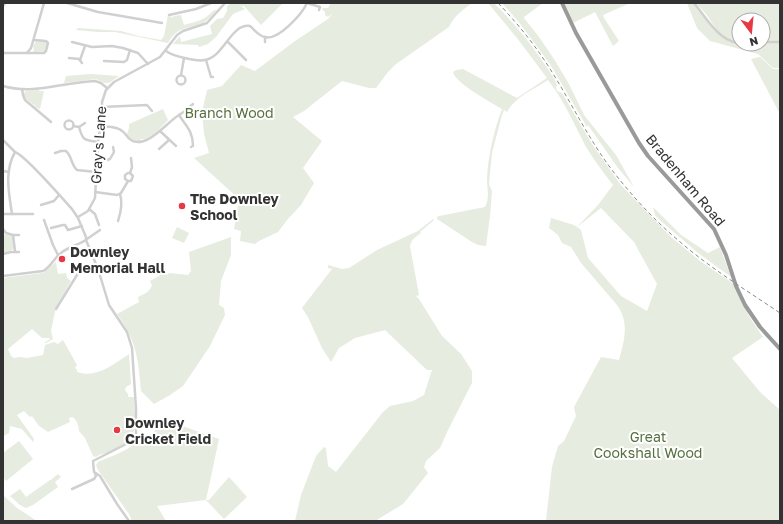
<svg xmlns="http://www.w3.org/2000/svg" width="783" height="524" font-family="'Golos Text',sans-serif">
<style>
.green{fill:#e6ecdf;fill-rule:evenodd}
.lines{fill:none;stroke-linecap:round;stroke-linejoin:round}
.minor{stroke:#d0d0d0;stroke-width:2.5}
.highway{stroke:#9a9a9a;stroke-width:4}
.rail{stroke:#888;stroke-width:1;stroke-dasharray:4 3;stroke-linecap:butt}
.poi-dot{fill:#e63946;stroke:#fff;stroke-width:1.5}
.labels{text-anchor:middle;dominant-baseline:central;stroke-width:4;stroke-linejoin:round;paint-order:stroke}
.park-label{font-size:14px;fill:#56703f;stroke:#fff}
.street-label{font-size:14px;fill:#333;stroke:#fff}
.poi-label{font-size:14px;font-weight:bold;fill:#333;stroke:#fff;text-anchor:start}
</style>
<rect width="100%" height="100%" fill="#fff"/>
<g class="green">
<polygon points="231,3 283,3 261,25 244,6 241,6 245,9 233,14 216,37 208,44 199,47 198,45 173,44 180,36 181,42 212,34 210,26 217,19 223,18 227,11 227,6"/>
<path d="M331 3H472C464 9 453 17 449 27L396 64 388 72 376 88H369L342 81 304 111 293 117 322 141 303 168 314 183 301 205 287 220 278 232 259 241 255 244 240 241 241 231 234 229 239 199 194 158 209 153 204 134 202 112 207 90 222 86 241 65 255 71 295 41 328 19 333 13 328 17 325 15V12L322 9 323 8H328Z"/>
<path d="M488 3H494C517 26 538 52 555 80L557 85 556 88 557 91 562 93 592 144 620 184 671 237 700 261 734 284 749 316 763 337 732 358 760 392 780 410V521H546L552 467 558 446 564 441 576 416 574 407 601 357 619 360C624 341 630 323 617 305L581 263 571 247 562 243 558 235 549 228 551 218 574 225 577 227 598 205 613 185C603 172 594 160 586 147 574 124 564 100 548 80 534 89 515 97 507 112L504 110 502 115 492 153 489 184 492 191 490 216 486 246 478 245 472 242 437 219V217L439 216 485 207C490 198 487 188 487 179 488 155 494 131 502 109 492 103 455 83 453 72L456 70 463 69 517 98 547 78 517 38ZM601 208 634 242 657 284 647 311 621 296 588 258 581 230 577 227Z"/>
<polygon points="502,3 543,3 524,17 524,18 539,37 554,59 569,84 584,115 616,155 634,187 618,168 588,125 587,127 550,64 518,21"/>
<polygon points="564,3 630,3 603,15 604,18 619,41 613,46 595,12 573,23"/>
<path d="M687 3H694L721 36 706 14 696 3H780V68H773L758 54 710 41 697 28ZM739 20H763V44H739Z"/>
<path d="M217 9C214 13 210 18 206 21 192 30 178 24 168 43L115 32H98L76 30 78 28 121 31 138 36 161 40 164 36 168 15 169 17 171 16 172 18 174 16 181 15 184 25C199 21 204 20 213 11Z"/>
<polygon points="36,41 46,42 47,44 45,51 34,52 33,46"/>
<polygon points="760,57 773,69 780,69 780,114 751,59"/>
<polygon points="91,74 119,76 109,83 105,83 96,79 64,83 66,76"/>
<polygon points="39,90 41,94 40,91 44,91 40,109 34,106 37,105 34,105 24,97 24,93 26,91"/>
<path d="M163 109 168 120C161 127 150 141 140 139V141C133 141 130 139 127 134L129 128V124Z"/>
<polygon points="653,207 681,235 708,253 720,247 731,277 697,252 661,221 655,215"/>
<path d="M433 219 434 220 420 232 421 233C415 237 412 239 410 246L419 295 416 296 419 299 442 336 461 354 472 371V383L448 430 440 448 426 461 424 467 428 473 403 504 375 521H295L301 495 316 456 324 447 326 448 328 466 336 472 383 412 390 406 413 401 424 395 432 370H427L385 330 355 338 339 348 331 362 322 348 308 317 302 308 332 269 328 268V265L342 269 349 268 377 250 418 231Z"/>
<polygon points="177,227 189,233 184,243 172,238"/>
<polygon points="3,234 12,236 14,248 12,250 3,253"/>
<path d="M231 237V255L221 281 219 305 224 308 225 315 210 346 183 386 170 395 154 404 141 391C138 358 137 342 117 314L139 302 138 297C144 294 150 292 152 285L150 281 166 272 167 275 169 273 188 275 191 271 189 252Z"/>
<path d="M56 262 58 274 66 273 67 278 71 281 56 307 51 331 53 339 46 343H44L50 339 49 338H42L32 329 8 349 11 356 14 358 20 357 27 358 43 355 45 345 54 342 58 344 63 340 77 365 75 368 77 370V372C96 379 114 364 129 354L131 384 126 387 125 390 128 394V397H134C135 426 141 440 110 452 105 454 101 453 96 457L93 456 85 438 79 431C79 427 77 419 72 417L69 418 70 422 48 432 39 426 32 416 30 417 24 411 17 415 34 439 33 442 22 429 10 426 9 433 3 436V278L43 273Z"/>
<path d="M174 423 219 439 206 500H209L229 477 247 497 224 519 206 500 157 506 166 521H131V518L129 514 98 470 96 465 98 462C111 456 132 450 140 438H144V435L152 436 158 425Z"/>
<polygon points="19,441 33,459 6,481 3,477 3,453"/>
<polygon points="58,474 61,477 55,482 58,487 33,505 26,508 20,505 10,496 20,489 26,497 50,480 51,480"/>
<polygon points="3,495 17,508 37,521 3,521"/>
</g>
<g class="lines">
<g class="minor">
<polyline points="67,3 98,12 162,23"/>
<path d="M694 3C710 22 720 45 748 44"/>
<polyline points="3,6 5,3"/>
<polyline points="169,15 196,9 211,3"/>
<polyline points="72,42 92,47 112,46 123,48 138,53 148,64"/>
<polyline points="228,42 246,60"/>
<polyline points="265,42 265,37"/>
<polyline points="763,42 780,42"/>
<path d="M166 51C173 56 181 57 189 59 194 60 200 61 205 60 224 57 231 23 250 26 255 30 258 36 265 37 278 41 302 14 307 3L320 7 319 10"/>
<polyline points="3,53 27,53 31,48 44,3"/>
<polyline points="27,53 44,53 46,51 48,43 46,41 34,40"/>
<polyline points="69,58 79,59 82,63"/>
<polyline points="80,60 85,46"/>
<polyline points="206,60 211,77 213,77"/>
<polyline points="104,61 124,62 127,60 130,50"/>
<polyline points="181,75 184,58"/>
<circle cx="181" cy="80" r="4.5"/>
<path d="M3 86C34 95 64 82 95 81L101 83 107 88"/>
<polyline points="22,89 23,95 25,100 51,122"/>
<polyline points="102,107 147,105 152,111"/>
<polyline points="179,115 185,111 193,104"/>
<circle cx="69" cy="125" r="4.5"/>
<path d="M73 126 79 127C83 141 84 140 98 142"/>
<path d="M100 126C107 127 117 126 122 131 126 133 127 138 131 140 146 150 167 122 179 115 186 126 193 131 193 146L191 147"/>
<polyline points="79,127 85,123"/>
<polyline points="160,131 176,146"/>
<path d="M3 140 15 152C25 155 62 198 72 209L78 218 86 237V240L98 269 109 305 127 332 132 348 136 408V437L130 442 93 461 94 472 100 476 117 504 129 521"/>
<polyline points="159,149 169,140"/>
<path d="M55 153 61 151H66C72 156 71 165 77 170L96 172"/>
<polyline points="96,160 107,160 110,159 114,152 113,147"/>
<polyline points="3,171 9,172"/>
<polyline points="128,181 131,181 133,176 130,173"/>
<polyline points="95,192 117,195 121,193 128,181 125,179 125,175 128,173 130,173 132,167 131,158"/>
<polyline points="41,205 54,201 59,195"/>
<polyline points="89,209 95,214 99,225"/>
<polyline points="3,214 33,214"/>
<path d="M12 214C9 194 4 171 15 152"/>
<polyline points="78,217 88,211 95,198 98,142 102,117 102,102 106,90 114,82 160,57 177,35 183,31 207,23 225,3"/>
<polyline points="44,220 53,245 58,255"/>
<path d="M118 221C121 212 123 203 120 194"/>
<polyline points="51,228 63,225 65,225 68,230 82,226"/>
<polyline points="3,229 6,233 13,235 15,251"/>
<polyline points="13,235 19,235"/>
<polyline points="87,239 100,230"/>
<polyline points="3,254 11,252 19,252"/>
<path d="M3 276 43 271C51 267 54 258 61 253 68 247 78 245 86 240"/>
<polyline points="56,309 77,275 82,270 96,264"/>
<polyline points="72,489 94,479 96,476 95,473"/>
</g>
<polyline class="highway" points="562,3 576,33 639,143 648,156 714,229 726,255 736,286 745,305 760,327 780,349"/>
<path class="rail" d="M498 3C520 26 539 50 555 77 574 108 590 141 612 170 632 196 654 220 679 241 710 268 746 290 780 313"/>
</g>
<g class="poi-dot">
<circle cx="182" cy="206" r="4"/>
<circle cx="62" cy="259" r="4"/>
<circle cx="117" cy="430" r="4"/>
</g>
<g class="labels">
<g class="park-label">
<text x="229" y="112">Branch Wood</text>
<text x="648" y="436">Great<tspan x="648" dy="16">Cookshall Wood</tspan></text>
</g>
<g class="street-label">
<text transform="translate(98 145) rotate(-86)">Gray's Lane</text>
<text transform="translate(686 180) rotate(50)">Bradenham Road</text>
</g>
<g class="poi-label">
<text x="190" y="198">The Downley<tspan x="190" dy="16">School</tspan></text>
<text x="70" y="251">Downley<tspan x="70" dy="16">Memorial Hall</tspan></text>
<text x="125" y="422">Downley<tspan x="125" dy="16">Cricket Field</tspan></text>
</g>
</g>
<rect width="783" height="524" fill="none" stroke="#333333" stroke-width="8"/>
<g transform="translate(751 32) rotate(164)"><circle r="19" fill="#ffffff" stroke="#adadad"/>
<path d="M0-3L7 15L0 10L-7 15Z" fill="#e63946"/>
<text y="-6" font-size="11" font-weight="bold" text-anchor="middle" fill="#333333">N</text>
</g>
</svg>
